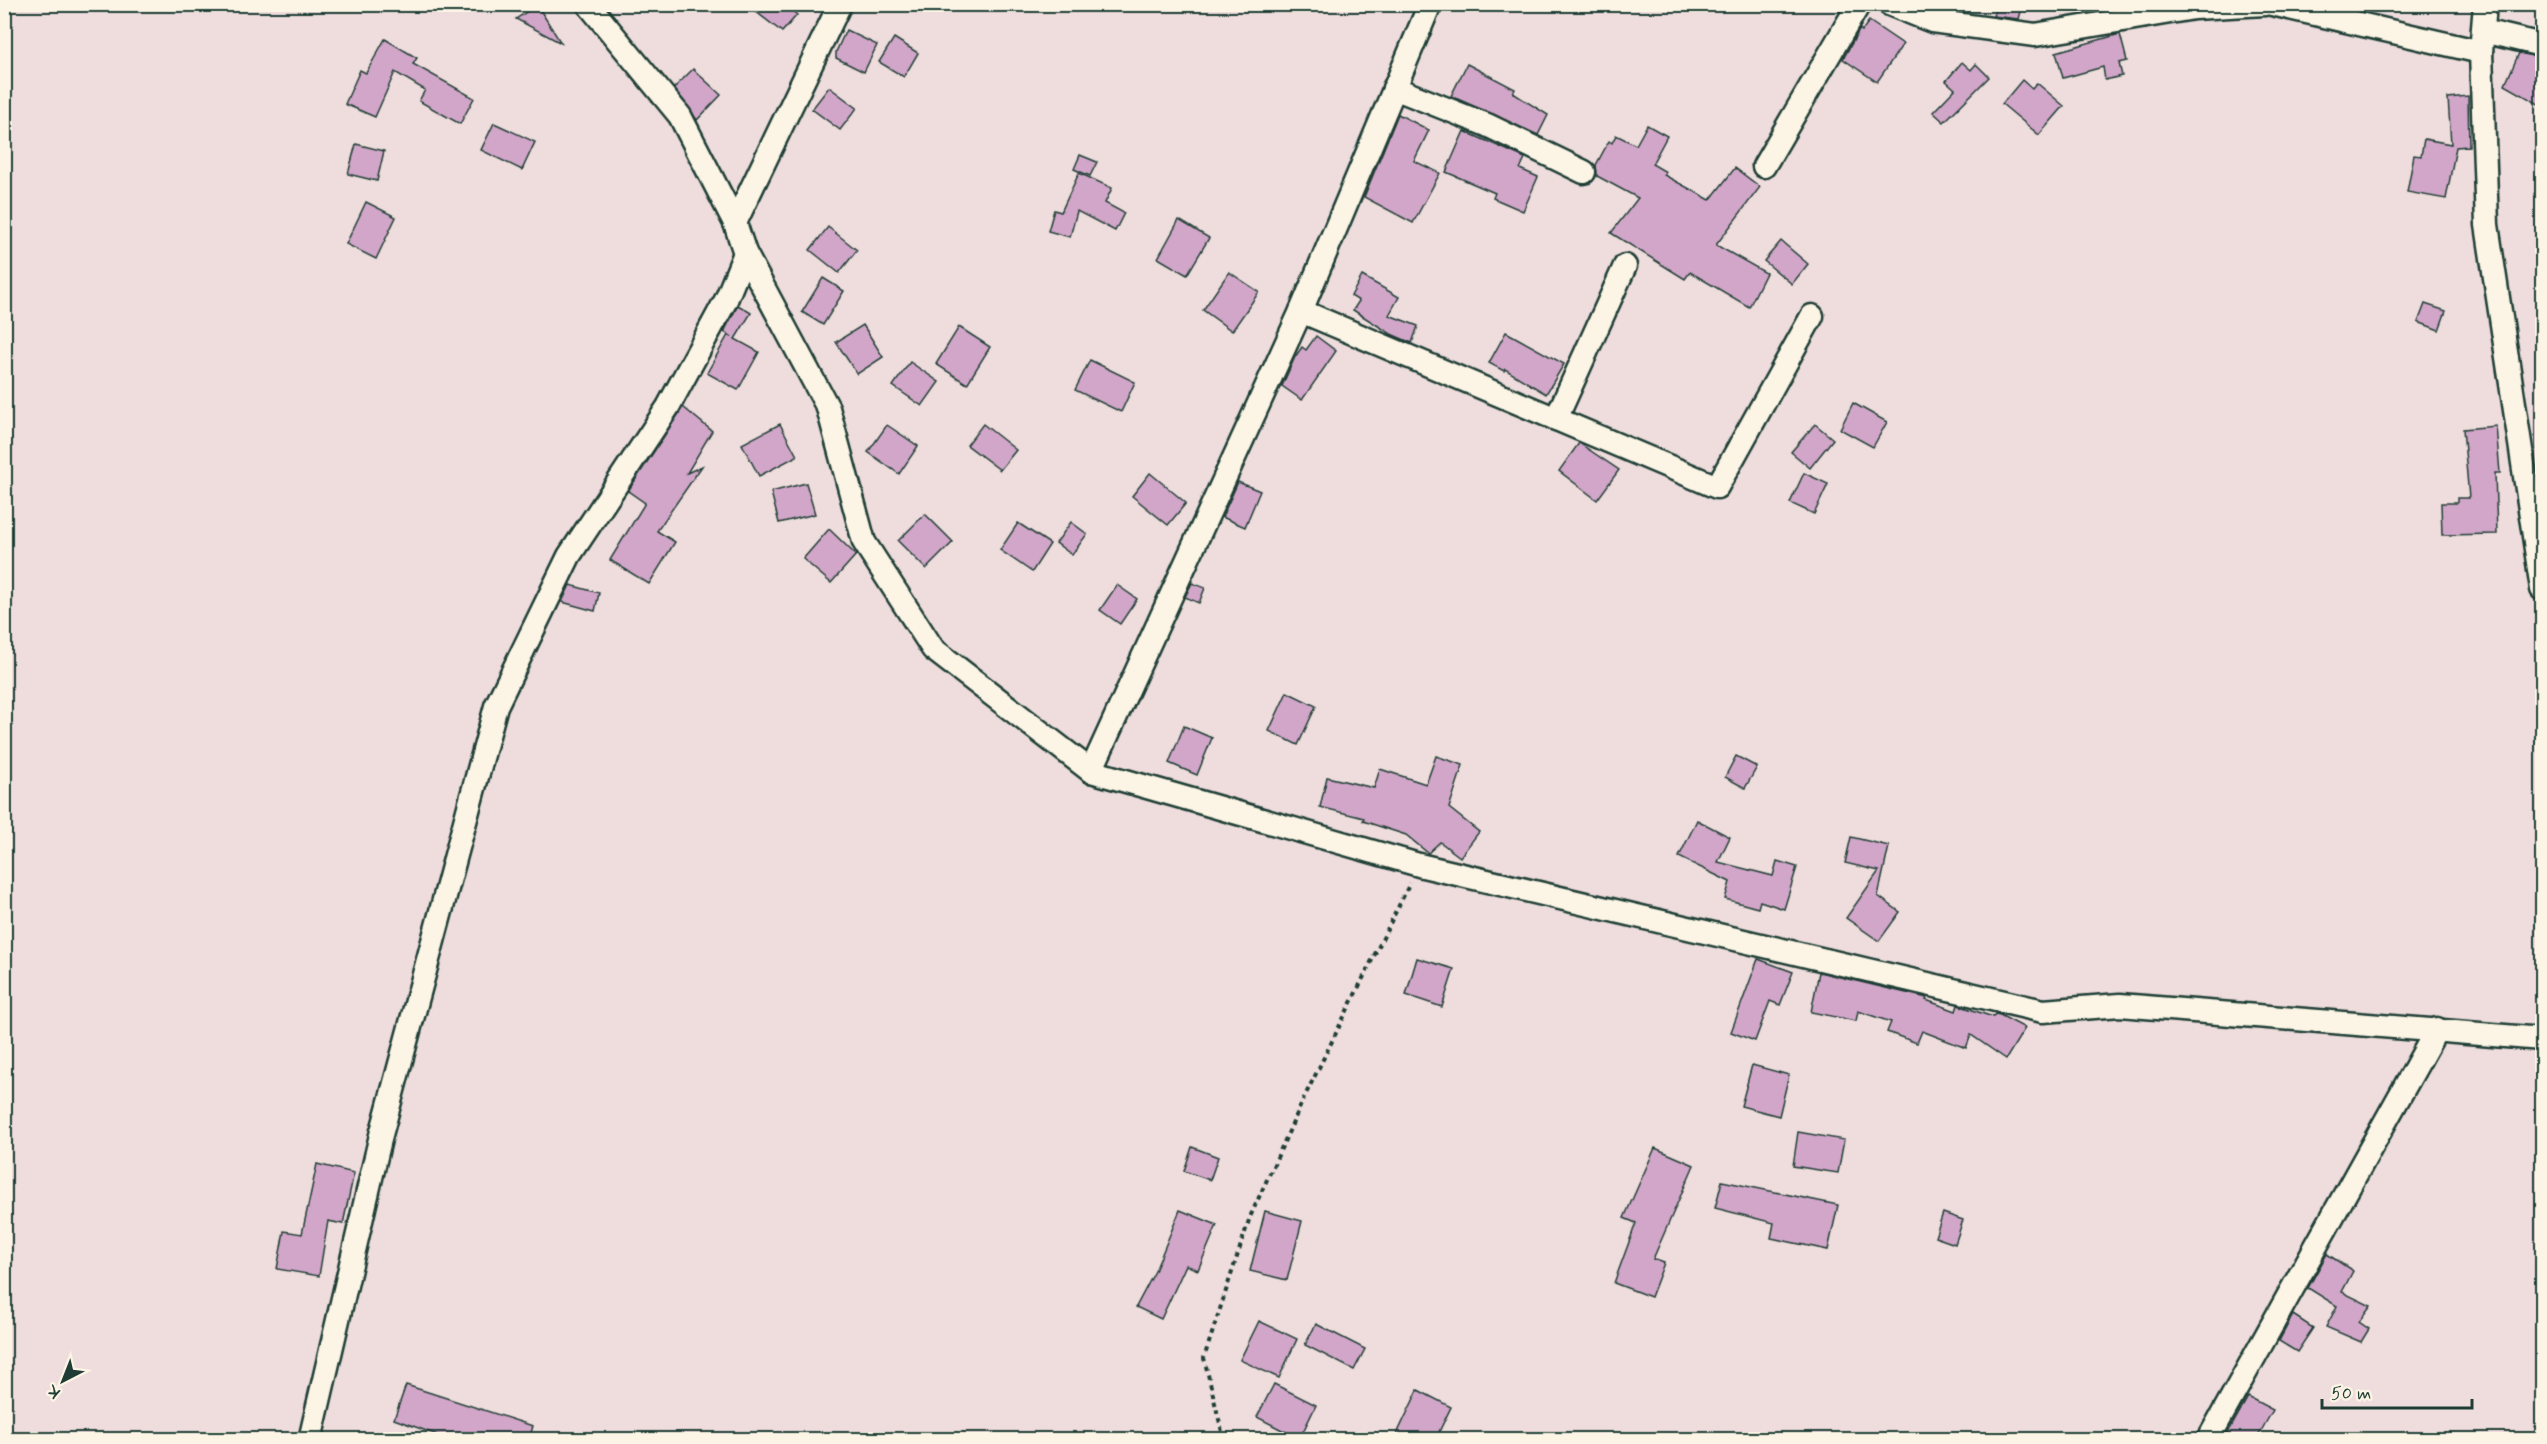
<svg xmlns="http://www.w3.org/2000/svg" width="2547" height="1444" font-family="Mynerve,sans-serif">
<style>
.building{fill:#d2a6c9;stroke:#1f3d34;stroke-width:1.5}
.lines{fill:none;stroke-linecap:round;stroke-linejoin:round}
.minor-casing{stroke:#1f3d34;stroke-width:27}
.path{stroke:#1f3d34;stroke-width:4;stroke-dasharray:4.5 4.5;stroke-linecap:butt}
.minor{stroke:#fcf5e5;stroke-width:22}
</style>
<rect width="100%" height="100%" fill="#efdddd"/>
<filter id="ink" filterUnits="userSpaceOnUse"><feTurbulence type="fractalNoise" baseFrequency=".0167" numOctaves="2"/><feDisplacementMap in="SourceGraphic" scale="12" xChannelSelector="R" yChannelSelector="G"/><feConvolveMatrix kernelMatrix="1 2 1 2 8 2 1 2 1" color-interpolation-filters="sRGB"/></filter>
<g filter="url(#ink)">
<g class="building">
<polygon points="746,4 785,4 797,15 782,32"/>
<polygon points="1997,4 2023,4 2019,19 1993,16"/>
<polygon points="537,5 561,43 516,19"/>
<polygon points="1869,21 1903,44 1877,82 1843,59 1860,29 1862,31"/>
<polygon points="846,30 877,45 864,72 836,58 836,52"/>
<polygon points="2120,34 2127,61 2119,63 2122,76 2105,80 2103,67 2063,78 2056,52"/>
<polygon points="894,38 918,53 904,77 879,62"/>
<polygon points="385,39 417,58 413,64 474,98 460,124 419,101 425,90 395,72 375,117 345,104 360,70 366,73"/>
<polygon points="2519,53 2542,58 2542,106 2505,85"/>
<polygon points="1962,62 1971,70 1976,64 1989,77 1944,122 1933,112 1955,89 1946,81"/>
<polygon points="1467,64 1515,89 1513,93 1548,115 1538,135 1451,96"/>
<polygon points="693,69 721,95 697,120 674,88"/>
<polygon points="2022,80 2032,89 2037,83 2064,106 2039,135 2002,104"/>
<polygon points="829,87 857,108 840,130 812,109"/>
<polygon points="2468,96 2469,146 2456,147 2446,199 2407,192 2414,155 2421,156 2424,139 2451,144 2448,98"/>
<polygon points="1398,114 1429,130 1414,161 1440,173 1413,223 1364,197"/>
<polygon points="494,123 535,142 522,170 481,150"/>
<polygon points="1647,125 1667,136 1652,164 1666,172 1664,175 1710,200 1735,168 1760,187 1716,245 1766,273 1749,307 1690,272 1685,279 1611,233 1638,198 1597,176 1596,165 1609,141 1612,143 1616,135 1636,145"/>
<polygon points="1464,131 1525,158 1520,169 1538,177 1523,211 1493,198 1495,193 1446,172"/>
<polygon points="356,144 384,151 377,181 348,174"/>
<polygon points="1080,155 1097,162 1090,176 1074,169"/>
<polygon points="1079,173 1112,188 1105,203 1124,213 1115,231 1077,211 1070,237 1048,231 1054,210 1061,212"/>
<polygon points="366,202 396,217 376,259 346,244"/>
<polygon points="1179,220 1209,238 1187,275 1158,258"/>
<polygon points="828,227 857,250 839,273 810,250"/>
<polygon points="1781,241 1808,264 1792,284 1764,261"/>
<polygon points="1229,272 1259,292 1232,331 1203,310"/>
<polygon points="1362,276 1399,297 1389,315 1418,326 1412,343 1391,334 1353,310 1359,301 1351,296"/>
<polygon points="823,278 844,291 823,325 802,312"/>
<polygon points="2425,304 2446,311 2439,330 2418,322"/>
<polygon points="738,305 751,313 735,339 759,352 738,390 707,373 728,335 732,337 724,332"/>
<polygon points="863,325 883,357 857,374 836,342"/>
<polygon points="959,327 990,347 967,384 936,364"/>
<polygon points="1506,332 1564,364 1546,394 1505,369 1504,371 1489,363"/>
<polygon points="1316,336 1336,351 1302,400 1282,386 1295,357 1302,347 1306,350"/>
<polygon points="1090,360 1135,382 1121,412 1075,390"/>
<polygon points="910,362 939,382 922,406 893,386"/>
<polygon points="1853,403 1887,422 1873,447 1840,429"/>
<polygon points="683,407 712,431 687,473 702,466 657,531 675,542 649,584 610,560 645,503 628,491"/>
<polygon points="780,424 797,456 759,476 742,444"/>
<polygon points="983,424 1016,450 1000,470 967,445"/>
<polygon points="1815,424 1833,439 1810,468 1791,452"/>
<polygon points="887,425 918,446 899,474 868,452"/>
<polygon points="2496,426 2500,473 2495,473 2497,534 2442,535 2441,503 2457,503 2457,498 2469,498 2463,429"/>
<polygon points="1579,443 1619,470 1597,500 1559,471"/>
<polygon points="1150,473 1186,503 1168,525 1132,496"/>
<polygon points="1804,473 1828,484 1814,514 1790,503"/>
<polygon points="1238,482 1260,491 1245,527 1222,517"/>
<polygon points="806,483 815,514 779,523 771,492"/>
<polygon points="925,514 953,542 926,569 898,541"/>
<polygon points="1071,522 1087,534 1072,555 1056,543"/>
<polygon points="1018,523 1050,544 1032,572 1000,550"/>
<polygon points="829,529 856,555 831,583 803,559"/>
<polygon points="1192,583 1205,588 1199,603 1185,597"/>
<polygon points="570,585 599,593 595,611 562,602"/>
<polygon points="1117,585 1137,599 1120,624 1100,610"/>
<polygon points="1287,692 1316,706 1298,745 1269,731"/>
<polygon points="1184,726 1212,738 1197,775 1169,763"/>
<polygon points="1436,756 1463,765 1449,808 1479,832 1460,857 1440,842 1428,853 1406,835 1363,821 1364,818 1320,807 1327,777 1374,788 1380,769 1426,784"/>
<polygon points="1736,756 1757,767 1745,788 1725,777"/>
<polygon points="1697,820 1730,837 1718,862 1773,876 1777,861 1797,867 1784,909 1760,901 1758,908 1725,899 1730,882 1679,857"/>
<polygon points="1851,837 1889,846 1878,896 1900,912 1879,941 1846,918 1879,871 1845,863"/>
<polygon points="1417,958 1454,969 1442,1007 1406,995"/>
<polygon points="1758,959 1793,972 1780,1005 1770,1001 1755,1041 1731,1032"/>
<polygon points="1819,972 1927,998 1926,1000 1956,1011 1958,1005 1993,1017 1995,1014 2000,1015 2025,1028 2006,1059 1971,1035 1966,1048 1922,1031 1917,1043 1887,1032 1891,1022 1858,1011 1856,1021 1811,1012"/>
<polygon points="1752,1065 1789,1075 1779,1116 1741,1106"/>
<polygon points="1798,1132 1844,1140 1838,1173 1793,1166"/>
<polygon points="1192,1147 1218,1157 1210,1180 1184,1171"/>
<polygon points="1655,1148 1694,1165 1653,1259 1664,1263 1651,1297 1614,1283 1636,1223 1624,1218"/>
<polygon points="317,1164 354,1173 343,1224 328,1221 319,1276 277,1269 284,1231 302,1234"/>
<polygon points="1722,1181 1838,1205 1828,1250 1771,1238 1774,1223 1715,1208"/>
<polygon points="1180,1210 1217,1225 1198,1270 1186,1265 1161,1319 1136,1307 1155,1271"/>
<polygon points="1265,1211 1302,1221 1287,1280 1250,1271"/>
<polygon points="1943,1213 1963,1220 1955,1244 1935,1237"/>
<polygon points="2327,1254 2353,1271 2342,1292 2371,1306 2359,1322 2369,1329 2361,1342 2326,1327 2337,1306 2308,1288"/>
<polygon points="2293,1315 2313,1328 2297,1352 2279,1341"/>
<polygon points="1259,1321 1297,1339 1279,1378 1240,1360"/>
<polygon points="1316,1324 1365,1349 1354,1370 1305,1345"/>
<polygon points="1274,1384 1316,1405 1299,1440 1284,1440 1286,1432 1257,1417"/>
<polygon points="406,1385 533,1426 529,1440 451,1440 394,1419"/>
<polygon points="1418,1390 1451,1407 1435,1440 1407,1440 1397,1434"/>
<polygon points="2248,1397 2273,1410 2265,1424 2256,1440 2224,1440"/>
</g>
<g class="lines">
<g class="minor-casing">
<g id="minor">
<polyline points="588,4 680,116 735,223 745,253 828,408 864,542 933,649 1091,771 1419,865 2043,1011 2120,1005 2542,1039"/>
<polyline points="1889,4 1932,21 2035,35 2194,8 2265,4"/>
<polyline points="2272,4 2481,52"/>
<polyline points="2485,4 2481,52 2487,225 2542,589"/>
<polyline points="2483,31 2542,45"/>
<polyline points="1394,88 1487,125 1584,172"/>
<polyline points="1764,166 1859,4"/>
<polyline points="735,223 840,4"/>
<polyline points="1301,311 1717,487 1812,316"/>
<polyline points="1556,419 1625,266"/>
<polyline points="1091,771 1301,311 1430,4"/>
<polyline points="310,1440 381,1135 496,706 569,556 668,407 726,300 745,253"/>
<polyline points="2208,1440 2437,1029"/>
</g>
</g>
<polyline class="path" points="1224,1440 1204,1358 1250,1217 1304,1098 1410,883"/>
<use href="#minor" class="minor"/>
</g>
</g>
<rect width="2547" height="1444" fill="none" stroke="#fcf5e5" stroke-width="24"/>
<rect x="12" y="12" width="2523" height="1420" fill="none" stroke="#1f3d34" stroke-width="2" filter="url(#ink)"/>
<g transform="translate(63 1381) rotate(222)" stroke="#fcf5e5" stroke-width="4.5" paint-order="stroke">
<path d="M0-4.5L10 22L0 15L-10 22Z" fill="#1f3d34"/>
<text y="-9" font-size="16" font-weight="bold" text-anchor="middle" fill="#1f3d34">K</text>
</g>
<path d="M2322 1399v9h150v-9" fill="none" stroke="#1f3d34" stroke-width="3"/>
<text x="2331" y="1399" font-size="18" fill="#1f3d34" stroke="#fcf5e5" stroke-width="4.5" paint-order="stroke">50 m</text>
</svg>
